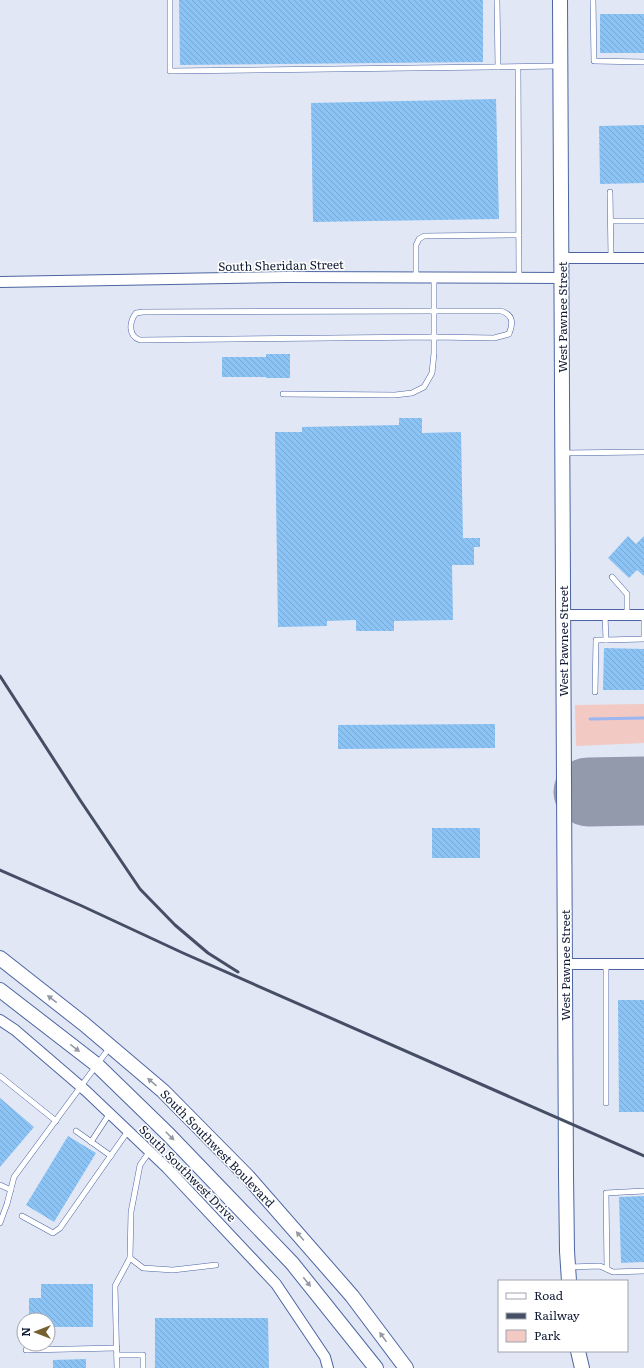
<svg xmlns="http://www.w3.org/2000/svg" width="644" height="1368" font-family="Literata,serif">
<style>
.green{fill:#f3c9c3}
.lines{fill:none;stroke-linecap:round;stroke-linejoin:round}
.stream{stroke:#9cb6f2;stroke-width:3}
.runway{stroke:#939aac;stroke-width:69}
.building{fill:url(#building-back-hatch)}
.service-casing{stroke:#4c65a2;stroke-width:6}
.minor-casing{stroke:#4c65a2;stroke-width:12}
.secondary-casing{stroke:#4c65a2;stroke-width:16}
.service{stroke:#fff;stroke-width:5}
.minor{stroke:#fff;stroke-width:10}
.secondary{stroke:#fff;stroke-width:14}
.rail{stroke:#454e64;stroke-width:3}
.oneway{fill:#9499a4}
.labels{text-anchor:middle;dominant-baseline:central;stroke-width:3;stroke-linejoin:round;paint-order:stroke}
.street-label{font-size:12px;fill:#121c35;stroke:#fff}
</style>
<defs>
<pattern id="building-back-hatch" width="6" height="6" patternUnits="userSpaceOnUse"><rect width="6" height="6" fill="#8cc3f5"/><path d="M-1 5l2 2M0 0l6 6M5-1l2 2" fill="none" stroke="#78a7d3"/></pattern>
</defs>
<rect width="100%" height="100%" fill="#e1e7f5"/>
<polygon class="green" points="644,704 644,743 576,746 575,705"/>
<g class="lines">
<polyline class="stream" points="590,719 644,718"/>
<polyline class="runway" points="588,792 644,791"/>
</g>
<g class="building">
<polygon points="179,0 483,0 483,62 180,65"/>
<rect x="600" y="14" width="44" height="39"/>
<polygon points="496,99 499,219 313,222 311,103"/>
<polygon points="644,125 644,183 600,184 599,126"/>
<polygon points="266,354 290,354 290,378 266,378 266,377 222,377 222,357 266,357"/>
<polygon points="399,418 422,418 422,433 461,432 463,538 480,538 480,547 474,547 474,565 452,565 453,620 394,621 394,631 356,631 356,620 327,621 327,626 278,627 275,432 302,432 302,427 399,425"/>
<polygon points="628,536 636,544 644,536 644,576 637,570 629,578 608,558"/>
<polygon points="604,648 644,649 644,690 603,690"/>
<polygon points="495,724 495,748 338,749 338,725"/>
<rect x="432" y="828" width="48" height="30"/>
<polygon points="618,1000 644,1000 644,1112 619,1112"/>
<polygon points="0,1098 34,1127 0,1167"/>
<polygon points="68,1136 96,1153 54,1222 26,1205"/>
<polygon points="644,1196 644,1262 621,1263 619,1197"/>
<polygon points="41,1284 93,1284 93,1327 48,1327 48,1320 29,1320 29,1298 41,1298"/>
<polygon points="155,1318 268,1318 269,1368 155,1368"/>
<polygon points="86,1359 86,1368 53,1368 53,1360"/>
</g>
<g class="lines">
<g class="service-casing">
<g id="service">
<polyline points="170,0 170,71 559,66"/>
<polyline points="497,0 498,67"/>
<polyline points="593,0 594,61 644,62"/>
<polyline points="518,67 519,278"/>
<polyline points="610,192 611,258"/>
<polyline points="611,221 644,221"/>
<polyline points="416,277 416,245 419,239 424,236 519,235"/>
<path d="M434 311H501C514 315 513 324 509 334L494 338 434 337 140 340C128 336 129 322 136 313L143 312Z"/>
<polyline points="283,394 395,395 412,393 424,387 432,373 434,353 434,277"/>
<polyline points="563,453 644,452"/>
<polyline points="612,577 627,594 627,615"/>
<polyline points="605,615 606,640 644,639 644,615"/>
<polyline points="595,692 596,640 606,640"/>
<polyline points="606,964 606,1103"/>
<polyline points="0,1076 56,1121"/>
<polyline points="76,1131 111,1156"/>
<polyline points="91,1142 110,1113"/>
<polyline points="150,1151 140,1165 131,1212 130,1258 143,1268 173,1270 216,1265"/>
<polyline points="0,1185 11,1190"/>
<polyline points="22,1216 53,1233 60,1228 128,1131"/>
<polyline points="0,1223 7,1204 14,1177 110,1047"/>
<polyline points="569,1267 600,1266 613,1272 644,1271"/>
<polyline points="607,1269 606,1193 644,1191"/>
<polyline points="26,1350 117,1348"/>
<polyline points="117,1355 143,1355 143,1368"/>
<polyline points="117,1368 115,1286 130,1258"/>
</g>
</g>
<g class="minor-casing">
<g id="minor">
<polyline points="561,258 644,258"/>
<polyline points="0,282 286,277 561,278"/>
<polyline points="563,615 644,615"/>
<polyline points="565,964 644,964"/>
<polyline points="0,1020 15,1030 86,1091 167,1168 276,1284 325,1357 328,1368"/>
</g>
</g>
<g class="secondary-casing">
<g id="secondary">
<polyline points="560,0 566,1175 567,1251 569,1281"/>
<polyline points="0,958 84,1024 163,1091 248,1177 352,1296 406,1368"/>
<polyline points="0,990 97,1065 169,1135 292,1263 376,1368"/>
<polyline points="578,1351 582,1368"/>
</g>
</g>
<use href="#service" class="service"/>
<use href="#minor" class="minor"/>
<use href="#secondary" class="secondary"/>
<g class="rail">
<polyline points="0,676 80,800 140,889 175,925 208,953 238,972"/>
<polyline points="0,870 82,906 183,953 644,1156"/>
</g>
</g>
<defs><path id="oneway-solid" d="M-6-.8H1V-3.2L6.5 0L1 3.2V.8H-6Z"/></defs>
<g class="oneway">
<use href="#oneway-solid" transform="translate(52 999) rotate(-142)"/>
<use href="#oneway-solid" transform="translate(75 1048) rotate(38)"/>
<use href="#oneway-solid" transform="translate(152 1082) rotate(-140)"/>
<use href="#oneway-solid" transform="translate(170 1136) rotate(45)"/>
<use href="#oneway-solid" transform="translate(300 1236) rotate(-131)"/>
<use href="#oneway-solid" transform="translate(307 1282) rotate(52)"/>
<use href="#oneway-solid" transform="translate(383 1337) rotate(-126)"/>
</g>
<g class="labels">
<g class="street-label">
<text transform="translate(281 265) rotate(-1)">South Sheridan Street</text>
<text transform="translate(562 317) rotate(-90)">West Pawnee Street</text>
<text transform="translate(563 641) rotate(-90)">West Pawnee Street</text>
<text transform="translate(565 965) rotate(-90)">West Pawnee Street</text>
<text transform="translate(218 1148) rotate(46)">South Southwest Boulevard</text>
<text transform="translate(188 1173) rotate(45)">South Southwest Drive</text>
</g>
</g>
<rect x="498" y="1280" width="130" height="72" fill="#ffffff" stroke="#a0a4ae"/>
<rect x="506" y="1293" width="20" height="6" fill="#ffffff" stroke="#a0a4ae"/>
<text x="534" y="1300" font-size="12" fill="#121c35">Road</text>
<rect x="506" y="1313" width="20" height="6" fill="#454e64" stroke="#a0a4ae"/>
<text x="534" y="1320" font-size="12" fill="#121c35">Railway</text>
<rect x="506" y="1330" width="20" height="12" fill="#f3c9c3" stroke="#a0a4ae"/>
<text x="534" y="1340" font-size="12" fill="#121c35">Park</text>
<g transform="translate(36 1332) rotate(270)"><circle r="19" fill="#ffffff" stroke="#a0a4ae"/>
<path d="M0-3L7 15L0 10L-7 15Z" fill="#75602f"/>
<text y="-6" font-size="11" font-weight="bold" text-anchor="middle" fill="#121c35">N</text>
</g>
</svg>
